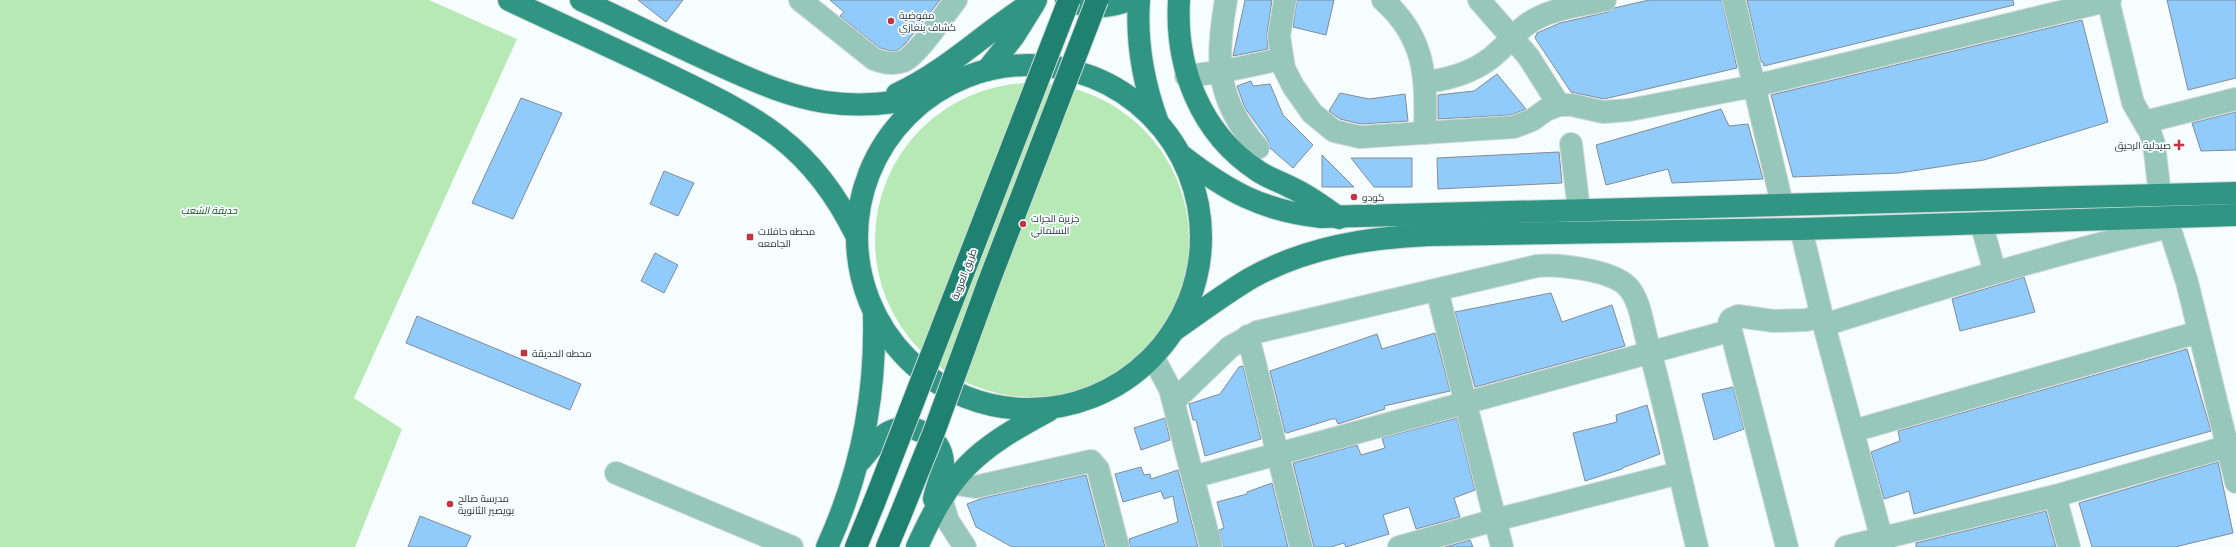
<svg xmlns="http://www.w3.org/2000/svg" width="2236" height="547" font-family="Merriweather,Cairo,serif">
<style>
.green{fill:#b7e9b5}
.building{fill:#91cbfc;stroke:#818c96}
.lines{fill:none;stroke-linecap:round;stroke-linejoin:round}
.minor-casing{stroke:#d2d9db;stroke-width:24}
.major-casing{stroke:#d2d9db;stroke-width:24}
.highway-casing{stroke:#d2d9db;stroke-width:24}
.minor{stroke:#97c6ba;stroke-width:22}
.major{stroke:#309683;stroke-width:22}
.highway{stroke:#1f816f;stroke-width:22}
.highway-bridge-casing{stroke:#d2d9db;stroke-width:24;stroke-linecap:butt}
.highway-bridge{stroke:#1f816f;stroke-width:22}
.poi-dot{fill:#c33341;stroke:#f6fdff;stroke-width:1.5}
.labels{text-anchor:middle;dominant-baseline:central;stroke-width:3.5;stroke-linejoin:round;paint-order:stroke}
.poi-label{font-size:10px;fill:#2e3537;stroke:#f6fdff;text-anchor:start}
.park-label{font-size:10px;font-style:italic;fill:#125515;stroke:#f6fdff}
.street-label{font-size:10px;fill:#2e3537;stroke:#f6fdff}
</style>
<rect width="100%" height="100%" fill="#f6fdff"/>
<g class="green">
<polygon points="0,0 429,0 517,39 354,398 402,429 355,547 0,547"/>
<circle cx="1032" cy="240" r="157"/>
</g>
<g class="building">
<polygon points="638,0 683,0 666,22"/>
<polygon points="830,0 940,0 905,44 898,50 892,51 880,48 840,16 844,12"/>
<polygon points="1245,0 1272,0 1267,34 1268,49 1233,56"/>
<polygon points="1297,0 1334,0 1326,35 1293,27"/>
<polygon points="1649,0 1722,0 1737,68 1604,99 1571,92 1535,38 1537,33 1560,23 1608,12 1614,8"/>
<polygon points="1747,0 2013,0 2014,5 1764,66 1763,62 1761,62"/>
<polygon points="2167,0 2236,0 2236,78 2188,90"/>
<polygon points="2082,20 2108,122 1984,160 1899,173 1793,177 1771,95"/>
<polygon points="1497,74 1526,109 1511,115 1438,119 1438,95 1474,91"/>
<polygon points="1251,81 1253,86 1270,84 1283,115 1313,145 1293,168 1270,148 1268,140 1245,108 1237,86"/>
<polygon points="1340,93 1369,99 1405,94 1408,121 1361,124 1340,119 1329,111"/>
<polygon points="521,98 562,113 513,219 472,203"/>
<polygon points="1721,109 1729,126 1748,124 1763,179 1672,183 1668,169 1606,185 1596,145"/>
<polygon points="2236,112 2236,150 2201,151 2192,123"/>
<polygon points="1559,152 1562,183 1438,189 1437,158"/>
<polygon points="1322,155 1354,187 1322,187"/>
<polygon points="1351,158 1412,158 1412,187 1374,187"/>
<polygon points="664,171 694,183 678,216 650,204"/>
<polygon points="655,253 678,265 664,293 641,281"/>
<polygon points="2024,277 2035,312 1960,331 1952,299"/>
<polygon points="1551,293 1562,322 1612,305 1625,346 1475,387 1455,312"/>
<polygon points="417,316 581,384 570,410 406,343"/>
<polygon points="1435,333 1450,391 1384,406 1385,409 1338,424 1336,419 1332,419 1287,433 1285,432 1270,371 1377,334 1382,349"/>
<polygon points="2187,349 2211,431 1914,514 1909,491 1884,499 1871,452 1900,441 1898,431"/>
<polygon points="1243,366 1261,439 1205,456 1196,420 1193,420 1189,404 1220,394 1239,367"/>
<polygon points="1733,387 1744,429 1714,440 1702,394"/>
<polygon points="1647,405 1660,454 1622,468 1622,469 1585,481 1573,433 1617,422 1616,415"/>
<polygon points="1165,418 1170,440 1141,450 1134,428"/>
<polygon points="1457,418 1475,490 1454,498 1460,517 1416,529 1409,507 1383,515 1389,534 1346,547 1344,543 1331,547 1314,547 1293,463 1357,445 1361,455 1385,448 1382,438"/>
<polygon points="2218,462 2233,533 2175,547 2092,547 2079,503"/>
<polygon points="1141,467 1144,475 1150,474 1151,479 1178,470 1198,547 1130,547 1129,539 1178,522 1173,496 1164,499 1161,491 1123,502 1115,474"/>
<polygon points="1086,475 1105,547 1012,547 976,527 967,504 983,498"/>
<polygon points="1272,483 1288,547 1223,547 1219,530 1224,528 1217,502 1247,494 1247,492"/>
<polygon points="2046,511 2056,547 1916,547 1916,543"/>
<polygon points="420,516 471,536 466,547 408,547"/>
<polygon points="1470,540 1473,547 1445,547"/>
</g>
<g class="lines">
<g class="minor-casing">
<g id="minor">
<path d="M800 0 874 59C884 63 893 65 904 61 919 53 944 15 956 0"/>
<path d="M1226 0C1215 61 1216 100 1258 148"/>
<polyline points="1285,0 1279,36 1284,68 1293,86 1312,113 1334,131 1360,137 1514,127 1532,120 1546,110 1559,105 1572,105 1603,112 1629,110 1754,86 2110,0"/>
<path d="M1383 0C1427 39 1426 79 1425 133"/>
<polyline points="1479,0 1528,56 1559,105"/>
<polyline points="1734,0 1782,204"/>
<polyline points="2108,0 2133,103 2150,132 2154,144 2160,195"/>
<polyline points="1186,76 1220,72 1281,59"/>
<path d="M1425 82C1453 79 1480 70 1500 50 1510 41 1518 30 1529 23 1551 8 1580 6 1605 0"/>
<polyline points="2145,122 2236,99"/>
<polyline points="1571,144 1579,210"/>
<polyline points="2166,217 2187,282 2236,482"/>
<polyline points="1981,223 1995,272"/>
<polyline points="1801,229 1824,325 1884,547"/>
<polyline points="1437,290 1502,547"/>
<path d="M1824 325C1938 289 2052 254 2169 227"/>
<polyline points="1248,336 1301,547"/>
<polyline points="1153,357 1170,389 1211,547"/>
<path d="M1174 401 1230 347 1257 332 1537 266C1559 264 1611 270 1627 286 1640 299 1642 323 1647 340 1666 408 1680 478 1697 547"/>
<polyline points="1853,431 2199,332"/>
<polyline points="616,473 792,547"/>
<polyline points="1193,477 1729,331"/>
<polyline points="951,483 975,487 1091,461 1098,469 1118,547"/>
<polyline points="2055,496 2069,547"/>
<polyline points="941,498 948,521 965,547"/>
<polyline points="1399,547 1495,520 1679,473"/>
<polyline points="1787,547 1729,323 1731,319 1738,316 1774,321 1806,320 1822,316"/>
<polyline points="1846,547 2055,496 2236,444"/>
</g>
</g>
<g class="major-casing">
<g id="major">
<path d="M509 0C560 24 611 47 661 71 751 115 809 139 856 235"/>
<path d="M581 0C631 23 680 48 730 70 761 84 792 97 825 102 860 107 894 104 928 96"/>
<path d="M1066 0C1087 8 1108 9 1129 0"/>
<path d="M1139 0C1136 42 1143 81 1157 120"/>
<path d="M1179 0C1175 67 1200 133 1258 171 1268 178 1279 181 1290 187 1308 195 1323 206 1339 218"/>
<circle cx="1029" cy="237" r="172"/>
<polyline points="987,70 1014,36 1034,4"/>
<path d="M897 94C949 70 988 29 1036 0"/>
<path d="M1182 156C1227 191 1263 211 1321 217L2236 193"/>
<path d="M1173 331C1199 313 1224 294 1251 278 1307 247 1366 238 1429 235L1801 229 2236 215"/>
<path d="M861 460C869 451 877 438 889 432 912 420 942 436 943 463 943 475 936 487 934 499"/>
<path d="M827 547C861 473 876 397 874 316"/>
<path d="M917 547C951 471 975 450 1048 411"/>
</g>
</g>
<g class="highway-casing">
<g id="highway">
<polyline points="856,547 874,503"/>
<polyline points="887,547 900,516"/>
</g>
</g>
<use href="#minor" class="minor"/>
<use href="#major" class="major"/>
<use href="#highway" class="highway"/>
<g class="highway-bridge-casing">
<g id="highway-bridge">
<polyline points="874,503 1069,0"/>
<polyline points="900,516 934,432 988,284 1097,0"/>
</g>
</g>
<use href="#highway-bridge" class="highway-bridge"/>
</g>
<g class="poi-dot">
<circle cx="891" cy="21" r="4"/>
<path d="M2177 139h4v4h4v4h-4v4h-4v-4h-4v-4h4z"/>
<circle cx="1354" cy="197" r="4"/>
<circle cx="1023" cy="224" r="4"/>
<rect x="746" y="233" width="8" height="8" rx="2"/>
<rect x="520" y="349" width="8" height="8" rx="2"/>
<circle cx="450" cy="504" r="4"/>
</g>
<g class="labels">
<g class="poi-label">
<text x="899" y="15">مفوضية<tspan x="899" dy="12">كشاف بنغازي</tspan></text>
<text x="2171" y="145" text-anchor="end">صيدلية الرحيق</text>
<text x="1362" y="197">كودو</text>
<text x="1031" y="218">جزيرة الجرات<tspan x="1031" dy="12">السلماني</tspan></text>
<text x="758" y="231">محطه حافلات<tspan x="758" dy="12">الجامعه</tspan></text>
<text x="532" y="353">محطه الحديقة</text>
<text x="458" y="498">مدرسة صالح<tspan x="458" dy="12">بويصير الثانوية</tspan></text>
</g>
<g class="park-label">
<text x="209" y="210">حديقة الشعب</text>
</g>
<g class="street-label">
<text transform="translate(964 274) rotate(-69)">طريق العروبة</text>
</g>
</g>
</svg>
